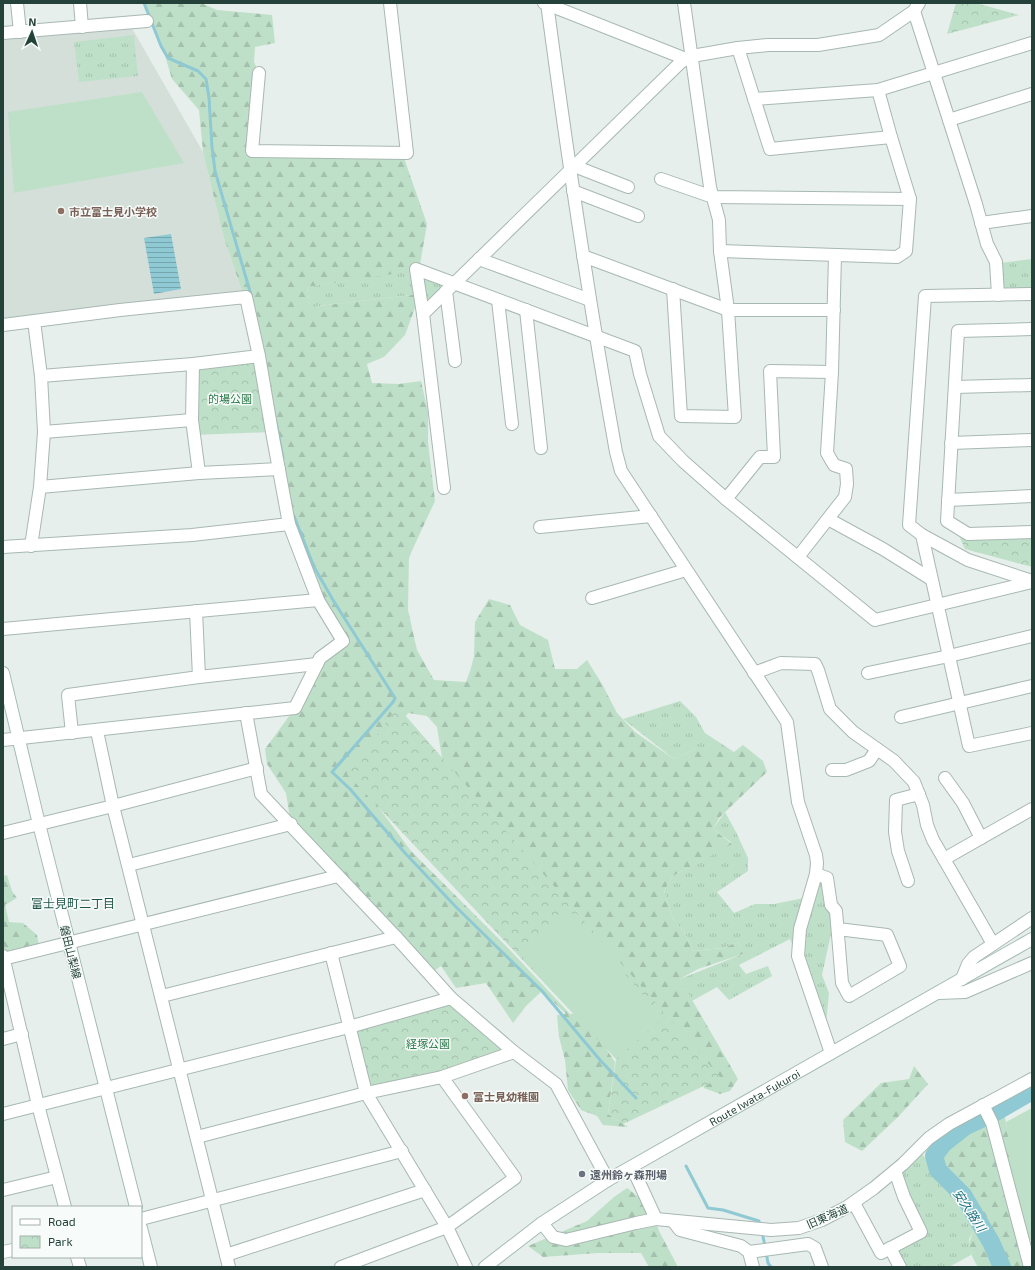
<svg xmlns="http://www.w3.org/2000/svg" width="1035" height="1270" font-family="'Exo 2','Noto Sans JP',sans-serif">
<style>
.built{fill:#d4dfda}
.grass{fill:url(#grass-tufts)}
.forest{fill:url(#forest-firs)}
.park{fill:url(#park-crowns)}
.pitch{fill:#bfe0c8}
.water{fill:url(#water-rules)}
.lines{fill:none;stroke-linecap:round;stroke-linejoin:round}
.stream{stroke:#8ec9d4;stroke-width:3}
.river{stroke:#8ec9d4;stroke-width:18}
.minor-casing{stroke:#a8b8b2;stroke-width:14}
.tertiary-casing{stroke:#a8b8b2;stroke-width:14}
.secondary-casing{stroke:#a4bbb3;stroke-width:14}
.minor{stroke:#fff;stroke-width:12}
.tertiary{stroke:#fff;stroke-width:12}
.secondary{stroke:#fff;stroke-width:12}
.education-dot{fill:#8d6e63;stroke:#f7fbf9;stroke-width:1.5}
.worship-dot{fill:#6b7280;stroke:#f7fbf9;stroke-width:1.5}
.labels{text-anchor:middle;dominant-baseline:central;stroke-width:3;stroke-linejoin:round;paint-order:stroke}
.education-label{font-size:11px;font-weight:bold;fill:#785e54;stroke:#f7fbf9;text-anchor:start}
.park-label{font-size:11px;fill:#2d7a4b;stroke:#f7fbf9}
.street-label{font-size:11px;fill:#24423a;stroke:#f7fbf9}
.worship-label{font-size:11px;font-weight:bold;fill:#5b616d;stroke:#f7fbf9;text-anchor:start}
.neighbourhood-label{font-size:12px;fill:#1f5548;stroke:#f7fbf9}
.water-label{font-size:12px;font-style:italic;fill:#1c6f80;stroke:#f7fbf9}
</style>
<defs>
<pattern id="grass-tufts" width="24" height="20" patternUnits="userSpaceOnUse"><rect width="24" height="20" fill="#bfe0c8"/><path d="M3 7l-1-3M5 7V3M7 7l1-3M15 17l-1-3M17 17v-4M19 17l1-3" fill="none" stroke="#a4c1ad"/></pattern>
<pattern id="forest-firs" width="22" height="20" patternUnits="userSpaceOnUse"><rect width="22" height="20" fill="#bfe0c8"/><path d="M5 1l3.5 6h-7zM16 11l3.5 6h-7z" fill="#a4c1ad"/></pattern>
<pattern id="park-crowns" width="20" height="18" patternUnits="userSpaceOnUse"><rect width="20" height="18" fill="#bfe0c8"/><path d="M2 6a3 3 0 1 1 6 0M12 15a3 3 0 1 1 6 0" fill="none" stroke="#a4c1ad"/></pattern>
<pattern id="water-rules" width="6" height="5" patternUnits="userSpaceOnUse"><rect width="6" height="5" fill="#8ec9d4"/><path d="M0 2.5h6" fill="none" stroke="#74a5ad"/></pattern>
</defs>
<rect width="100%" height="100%" fill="#e6efeb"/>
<polygon class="built" points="129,23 203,152 223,235 242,291 120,310 3,325 3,33"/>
<g class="grass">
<polygon points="134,35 138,76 79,82 74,42"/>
<polygon points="1032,259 1032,290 998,291 1000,263"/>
<polygon points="416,269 453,284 423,310 420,294 310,307 307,287"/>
<polygon points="680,701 696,717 705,733 734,752 696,749 674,759 623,719"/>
<polygon points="725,812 736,832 748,858 748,871 717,892 734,913 755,904 774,904 809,897 816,874 836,911 822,975 829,993 827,1014 824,1032 801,966 790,939 739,965 746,974 768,966 772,976 729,1000 717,987 692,1001 680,979 743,954 738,942 723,948 693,951 685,933 673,919 664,891 673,876 732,843 713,829"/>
<polygon points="918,1148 975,1229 969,1239 971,1255 949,1267 900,1267 892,1251 924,1233 896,1170"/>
</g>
<g class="forest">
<polygon points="143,3 201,3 217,10 272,15 275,43 255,47 254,62 259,73 252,151 404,158 427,224 419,270 307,287 310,307 420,294 405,335 384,357 367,364 372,383 399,384 421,381 428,412 428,442 435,501 409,557 408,610 417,650 434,680 466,682 471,668 474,656 475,622 489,599 510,605 520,625 548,640 555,669 577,669 587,660 602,684 617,713 635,732 674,759 696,749 717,749 734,752 743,745 763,761 767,772 720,817 713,829 732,844 673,876 664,891 673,919 685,933 693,951 723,948 738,942 743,954 698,969 680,979 738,1079 730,1091 720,1094 704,1088 701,1067 616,964 576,911 570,911 442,758 437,727 427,716 408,713 398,728 377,805 411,851 510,950 570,1014 577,1013 599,1038 615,1062 608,1114 628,1127 603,1125 597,1116 581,1110 568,1090 565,1060 559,1037 557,1015 566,1014 542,991 526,1006 513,1023 486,983 456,988 441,966 430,974 291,824 286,793 267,764 265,749 295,708 321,659 343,641 289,524 263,353 223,235 203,152 199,110 172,79 161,42"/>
<polygon points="7,875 12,891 17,898 5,905 9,922 23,923 37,935 39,946 3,956 3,876"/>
<polygon points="914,1066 928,1084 899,1116 862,1151 845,1142 843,1120 881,1083 909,1079"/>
<path d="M1005 1117 1030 1267H978C969 1252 966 1244 975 1229L938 1170 940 1149 973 1123Z"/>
<polygon points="627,1188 650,1206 659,1231 678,1267 649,1267 641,1253 598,1253 543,1257 528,1246 587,1221 614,1197"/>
</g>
<g class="park">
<polygon points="956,3 976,3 1019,15 947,34"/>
<polygon points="259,356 272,432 194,435 193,364"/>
<polygon points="1032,533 1032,567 965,549 960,538"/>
<polygon points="398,707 721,1078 623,1124 608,1114 616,1059 347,774"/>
<polygon points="451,1004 504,1051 459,1071 365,1089 349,1027"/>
</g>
<g class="pitch">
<polygon points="142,92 184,163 14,193 8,112"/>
<polygon points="570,911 663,1018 616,1059 521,955"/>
<polygon points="1032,1108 1032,1239 1024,1242 1019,1226 1006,1122"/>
</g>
<polygon class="water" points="171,234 181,289 154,294 144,238"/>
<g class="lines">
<g class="stream">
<polyline points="144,3 161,46 168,58 198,71 206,79 209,98 212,147 215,171 251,295"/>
<polyline points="276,422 283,458"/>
<polyline points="294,516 314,567 333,600 395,698 393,702 332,772 350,789 405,853 456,907 542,991 600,1060 636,1098"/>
<polyline points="686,1166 708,1208 723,1210 759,1221 760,1227"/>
<polyline points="762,1232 765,1246"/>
<polyline points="766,1252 768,1263 771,1267"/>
</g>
<polyline class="river" points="1002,1267 991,1242 963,1195 938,1170 934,1156 943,1144 966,1126 996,1112 1032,1091"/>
<g class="minor-casing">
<g id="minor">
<polyline points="17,3 20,32"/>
<polyline points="80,3 82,27"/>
<polyline points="544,3 686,59"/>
<path d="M547 3C567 153 589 303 616 452L621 471 787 722 798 802 816 855 817 863 816 874 800 929 798 956 831 1053"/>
<polyline points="914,11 976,204 987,244 996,262 998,295"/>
<polyline points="3,33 147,21"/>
<polyline points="738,48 770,149 891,137 878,90"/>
<polyline points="259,73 252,151 407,153 390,3"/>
<polyline points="754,99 878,90 1032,43"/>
<polyline points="949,120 1032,94"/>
<polyline points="574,166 628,187"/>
<polyline points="661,179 713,197 910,199 891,137"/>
<polyline points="573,191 638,216"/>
<polyline points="981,223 1032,216"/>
<polyline points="720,251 897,257 906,251 910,199"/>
<polyline points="583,256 728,310 834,310"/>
<polyline points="479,259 590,300"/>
<polyline points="673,289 681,416 735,417 728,310 720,251 719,220 710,187 684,3"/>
<polyline points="446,291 455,361"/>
<polyline points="1032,294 925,296 909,525 922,535 969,746 1032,733"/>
<polyline points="498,300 512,424"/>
<polyline points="526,310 541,448"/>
<polyline points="423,314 416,269 635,351 640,374 659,436 683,461 726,499 875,620 1032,582"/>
<polyline points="3,325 120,310 246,297 259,356 272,432 289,524 318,600 343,641 320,658 295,708 3,740"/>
<polyline points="1032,329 958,331 947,521 968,534 1032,532"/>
<polyline points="193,364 192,420 199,473"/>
<polyline points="41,376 193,364 259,356"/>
<polyline points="955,387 1032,385"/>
<polyline points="44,432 192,420"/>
<polyline points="951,443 1032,440"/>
<polyline points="40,487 199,473 279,469"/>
<polyline points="444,488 423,314 681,62 692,56 738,48 768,45 818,45 879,35 914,11 919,3"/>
<polyline points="726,499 760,457 774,457 770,371 832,372"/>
<polyline points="948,500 1032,496"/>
<polyline points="828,519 883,549 931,579"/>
<polyline points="540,527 651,516"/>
<polyline points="922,535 968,560 1032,581"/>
<polyline points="31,546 40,487 44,432 41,376 34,321"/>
<polyline points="3,547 192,535 289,524"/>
<polyline points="798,557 845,497 847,484 846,469 834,465 827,453 832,372 835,255"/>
<polyline points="592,598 686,570"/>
<polyline points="196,611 199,677 317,664"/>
<polyline points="754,673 781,663 815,664 818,670 830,709 853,732 894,761 914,782 923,805 927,825 933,840 993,944"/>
<polyline points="868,673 949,656 1032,636"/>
<polyline points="246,713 261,794 396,937 451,998 514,1052 556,1084 608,1180"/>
<polyline points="901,717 1032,686"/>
<polyline points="97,731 113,806 229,1267"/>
<polyline points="72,733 68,695 199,677"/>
<polyline points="832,770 846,770 869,761 877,749"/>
<polyline points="945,778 963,803 981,838"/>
<polyline points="3,833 113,806 257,768"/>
<polyline points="944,859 1032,809"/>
<polyline points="129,865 291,824"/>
<polyline points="816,874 827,878 831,905 836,911 842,983 849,996 900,966 887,935 838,929"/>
<polyline points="908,881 898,851 895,832 896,800 919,794"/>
<polyline points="331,953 366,1093 447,1227 466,1267"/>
<polyline points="3,956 38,1105 65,1207"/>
<polyline points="3,959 338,876"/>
<polyline points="962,979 968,964 974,957 1032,918"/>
<polyline points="938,993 965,992 1032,963"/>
<polyline points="162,996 396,937"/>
<polyline points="3,1039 22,1034"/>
<polyline points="3,1114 349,1027 451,998"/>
<polyline points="197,1137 366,1093 442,1077 514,1052"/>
<polyline points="632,1167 656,1219"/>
<polyline points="3,1190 57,1177"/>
<polyline points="854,1203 881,1253 921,1232 904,1197 895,1171"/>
<polyline points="141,1219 402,1151"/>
<polyline points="673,1221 680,1230 741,1246 749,1252 753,1267"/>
<polyline points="542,1223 553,1237 566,1240 636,1223 656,1219 771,1230 799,1228 822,1220 847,1207 874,1188 903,1164 929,1138 949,1124 1032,1079"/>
<polyline points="890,1248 900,1267"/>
<polyline points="3,1252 13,1250"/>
<polyline points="749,1252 808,1244 815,1248 822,1267"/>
<polyline points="226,1255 425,1190"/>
<polyline points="77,1257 80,1267"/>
<polyline points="341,1267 447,1227 515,1178 442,1077"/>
</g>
</g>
<g class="tertiary-casing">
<g id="tertiary">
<polyline points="3,629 318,600"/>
<polyline points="983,1105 992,1123 1030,1267"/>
</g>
</g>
<g class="secondary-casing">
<g id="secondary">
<polyline points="3,673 39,824 136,1207"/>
<polyline points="141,1228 151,1267"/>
<path id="s1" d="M485 1267 542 1223 608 1180 1032 939"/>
</g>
</g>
<use href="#minor" class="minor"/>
<use href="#tertiary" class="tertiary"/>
<use href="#secondary" class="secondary"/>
</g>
<g class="education-dot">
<circle cx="61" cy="211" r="4"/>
<circle cx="465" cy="1096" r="4"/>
</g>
<circle class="worship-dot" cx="582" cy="1174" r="4"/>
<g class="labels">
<g class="education-label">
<text x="69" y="211">市立富士見小学校</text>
<text x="473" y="1096">富士見幼稚園</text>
</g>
<g class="park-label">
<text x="230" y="398">的場公園</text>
<text x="428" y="1043">経塚公園</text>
</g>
<g class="street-label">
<text transform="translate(71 952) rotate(76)">磐田山梨線</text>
<text stroke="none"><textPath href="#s1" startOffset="319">Route Iwata-Fukuroi</textPath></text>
<text transform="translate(827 1216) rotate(-24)">旧東海道</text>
</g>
<g class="worship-label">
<text x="590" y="1174">遠州鈴ヶ森刑場</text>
</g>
<g class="neighbourhood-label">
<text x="73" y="903">富士見町二丁目</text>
</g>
<g class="water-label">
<text transform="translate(970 1210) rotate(56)">安久路川</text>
</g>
</g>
<rect width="1035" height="1270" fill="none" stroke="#24423a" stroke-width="8"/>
<rect x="12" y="1206" width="130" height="52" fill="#f7fbf9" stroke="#a3b1ad"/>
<rect x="20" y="1219" width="20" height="6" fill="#ffffff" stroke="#a3b1ad"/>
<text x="48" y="1226" font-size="12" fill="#24423a">Road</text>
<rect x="20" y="1236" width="20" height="12" fill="url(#park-crowns)" stroke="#a3b1ad"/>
<text x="48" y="1246" font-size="12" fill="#24423a">Park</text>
<g transform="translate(32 32) rotate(3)" stroke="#f7fbf9" stroke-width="3" paint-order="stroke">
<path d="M0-3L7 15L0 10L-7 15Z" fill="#24423a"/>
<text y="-6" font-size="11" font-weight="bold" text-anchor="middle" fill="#24423a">N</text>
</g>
</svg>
